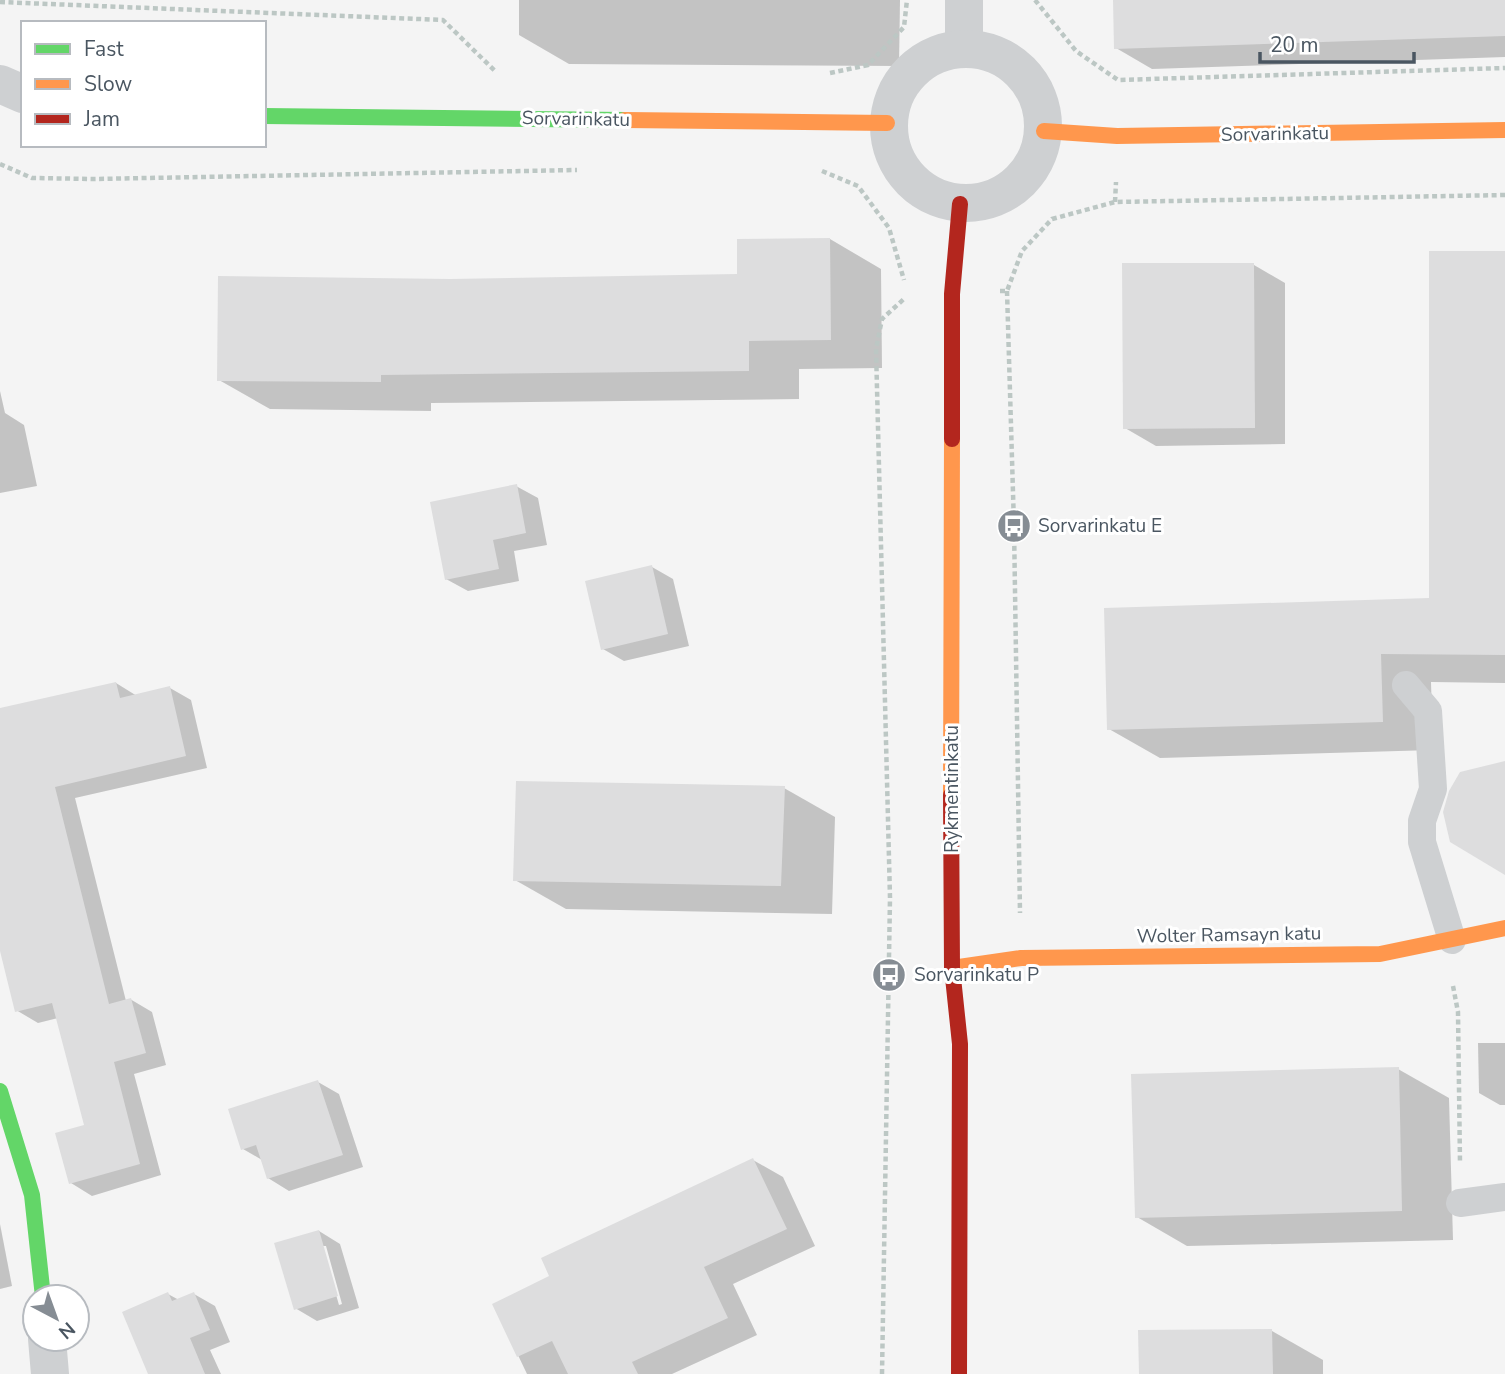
<svg xmlns="http://www.w3.org/2000/svg" width="1505" height="1374" font-family="'Nunito Sans',sans-serif">
<style>
.shadow{fill:#0003;fill-rule:evenodd}
.building{fill:#ddddde}
.lines{fill:none;stroke-linecap:round;stroke-linejoin:round}
.path{stroke:#bcc7c4;stroke-width:4.5;stroke-dasharray:5 3.5;stroke-linecap:butt}
.lane{stroke:#ced0d2;stroke-width:28}
.street{stroke:#ced0d2;stroke-width:38}
.fast{stroke:#63d668;stroke-width:16}
.slow{stroke:#ff974d;stroke-width:16}
.jam{stroke:#b3261e;stroke-width:16}
.labels{text-anchor:middle;dominant-baseline:central;stroke-width:6;stroke-linejoin:round;paint-order:stroke}
.street-label{font-size:19px;fill:#4a5661;stroke:#fff}
.poi-label{font-size:19px;fill:#4a5661;stroke:#fff;text-anchor:start}
</style>
<rect width="100%" height="100%" fill="#f4f4f4"/>
<g class="shadow">
<polygon points="519,0 900,0 899,66 569,64 519,35"/>
<polygon points="1114,0 1505,0 1505,57 1152,69 1116,48"/>
<polygon points="830,239 881,269 882,368 799,369 799,399 431,403 431,411 270,409 219,380 739,276"/>
<polygon points="1505,253 1505,683 1431,682 1433,750 1160,758 1109,729 1431,600"/>
<polygon points="1254,265 1285,283 1285,444 1156,446 1125,428"/>
<polygon points="0,391 5,413 24,425 37,486 0,493"/>
<polygon points="516,486 538,498 547,545 514,551 519,581 468,591 446,579"/>
<polygon points="652,567 673,579 689,646 624,661 603,649"/>
<polygon points="116,683 137,696 170,688 191,700 207,768 75,798 126,1001 130,999 152,1012 166,1065 134,1074 161,1175 92,1196 71,1183 86,1126 58,1018 38,1023 16,1010 0,944 0,716"/>
<polygon points="784,788 835,817 832,914 566,909 515,880"/>
<polygon points="1478,1043 1505,1043 1505,1105 1500,1105 1479,1093"/>
<polygon points="1398,1069 1449,1098 1453,1240 1187,1246 1137,1217"/>
<polygon points="318,1082 339,1094 363,1167 289,1191 268,1178 262,1160 243,1149"/>
<polygon points="753,1160 783,1177 815,1246 733,1284 757,1335 672,1374 527,1374 494,1305 551,1277"/>
<polygon points="0,1224 12,1286 0,1289"/>
<path d="M319 1231 340 1244 359 1308 317 1321 295 1308ZM322 1246H326L342 1304 339 1305Z"/>
<polygon points="168,1294 179,1300 194,1294 215,1306 230,1342 210,1350 221,1374 150,1374"/>
<polygon points="1272,1331 1323,1360 1323,1374 1140,1374"/>
</g>
<g class="building">
<polygon points="1113,0 1505,0 1505,36 1114,49"/>
<polygon points="830,238 831,340 749,341 749,371 381,375 381,382 217,381 218,276 450,279 737,274 737,239"/>
<polygon points="1429,251 1505,251 1505,655 1381,654 1383,722 1107,730 1104,608 1429,598"/>
<polygon points="1122,263 1254,263 1255,428 1123,429"/>
<polygon points="517,484 526,533 493,540 499,569 445,580 430,502"/>
<polygon points="652,565 668,634 601,650 585,581"/>
<polygon points="116,682 120,698 170,686 186,756 55,787 109,1004 131,998 146,1053 114,1062 140,1164 69,1184 55,1133 84,1125 52,1003 15,1012 0,951 0,708"/>
<polygon points="1505,761 1505,875 1450,842 1443,812 1449,791 1460,772"/>
<polygon points="516,781 785,786 781,886 513,881"/>
<polygon points="1399,1067 1402,1211 1135,1218 1131,1074"/>
<polygon points="318,1080 343,1155 267,1179 256,1145 241,1150 228,1109"/>
<polygon points="753,1158 787,1229 704,1267 728,1318 632,1362 638,1374 568,1374 552,1341 517,1357 492,1304 549,1276 541,1258"/>
<polygon points="319,1230 338,1296 294,1310 274,1243"/>
<polygon points="168,1292 172,1301 194,1292 210,1330 190,1338 205,1374 148,1374 122,1312"/>
<polygon points="1272,1329 1273,1374 1139,1374 1138,1330"/>
</g>
<g class="lines">
<g class="path">
<polyline points="1035,0 1076,51 1118,80 1505,68"/>
<polyline points="0,2 443,20 495,71"/>
<polyline points="830,73 868,65 904,27 907,0"/>
<polyline points="0,164 32,178 94,179 577,170"/>
<polyline points="822,171 858,186 889,228 904,280"/>
<polyline points="1115,202 1116,182"/>
<polyline points="1000,291 1007,291 1022,251 1052,219 1115,202 1505,195"/>
<polyline points="1007,291 1014,526 1020,913"/>
<polyline points="1453,986 1458,1012 1460,1163"/>
<polyline points="882,1374 890,898 876,349 882,319 905,298"/>
</g>
<g class="lane">
<polyline points="1406,685 1428,711 1433,789 1422,821 1422,842 1452,940"/>
<polyline points="1460,1203 1505,1197"/>
</g>
<g class="street">
<polyline points="964,0 964,47"/>
<circle cx="966" cy="126" r="77"/>
<polyline points="0,84 23,94"/>
<polyline points="47,1339 50,1374"/>
</g>
<g class="fast">
<polyline points="264,116 625,120"/>
<polyline points="0,1091 32,1195 43,1297"/>
</g>
<g class="slow">
<polyline points="625,120 887,123"/>
<polyline points="1044,131 1117,136 1505,130"/>
<polyline points="951,795 952,439"/>
<polyline points="952,968 1021,958 1380,954 1505,928"/>
</g>
<g class="jam">
<polyline points="952,439 952,294 960,204"/>
<polyline points="951,795 952,968 960,1044 959,1374"/>
</g>
</g>
<defs>
<g id="bus-disc" transform="scale(1.75)"><circle r="9.5" fill="#868d94" stroke="#fff"/><path d="M-5-6H5V4H4V6H2V4H-2V6H-4V4H-5ZM-3.5-4V0h7V-4ZM-3.5 1.2v1.5H-2V1.2ZM2 1.2v1.5H3.5V1.2Z" fill="#fff"/></g>
</defs>
<g fill-rule="evenodd">
<use href="#bus-disc" x="1014" y="526"/>
<use href="#bus-disc" x="889" y="975"/>
</g>
<g class="labels">
<g class="street-label">
<text transform="translate(576 119) rotate(1)">Sorvarinkatu</text>
<text transform="translate(1275 134) rotate(-1)">Sorvarinkatu</text>
<text transform="translate(952 789) rotate(-90)">Rykmentinkatu</text>
<text transform="translate(1229 935) rotate(-1)">Wolter Ramsayn katu</text>
</g>
<g class="poi-label">
<text x="1038" y="526">Sorvarinkatu E</text>
<text x="914" y="975">Sorvarinkatu P</text>
</g>
</g>
<rect x="21" y="21" width="245" height="126" fill="#ffffff" stroke="#b7bbc0" stroke-width="2"/>
<rect x="35" y="44" width="35" height="10" fill="#63d668" stroke="#b7bbc0" stroke-width="2"/>
<text x="84" y="56" font-size="21" fill="#4a5661">Fast</text>
<rect x="35" y="79" width="35" height="10" fill="#ff974d" stroke="#b7bbc0" stroke-width="2"/>
<text x="84" y="91" font-size="21" fill="#4a5661">Slow</text>
<rect x="35" y="114" width="35" height="10" fill="#b3261e" stroke="#b7bbc0" stroke-width="2"/>
<text x="84" y="126" font-size="21" fill="#4a5661">Jam</text>
<g transform="translate(56 1318) rotate(139)"><circle r="33" fill="#ffffff" stroke="#b7bbc0" stroke-width="2"/>
<path d="M0-5L12 26L0 18L-12 26Z" fill="#868d94"/>
<text y="-10" font-size="19" font-weight="bold" text-anchor="middle" fill="#4a5661">N</text>
</g>
<path d="M1260 52v10h154v-10" fill="none" stroke="#4a5661" stroke-width="3.5"/>
<text x="1270" y="52" font-size="21" fill="#4a5661" stroke="#ffffff" stroke-width="5" paint-order="stroke">20 m</text>
</svg>
